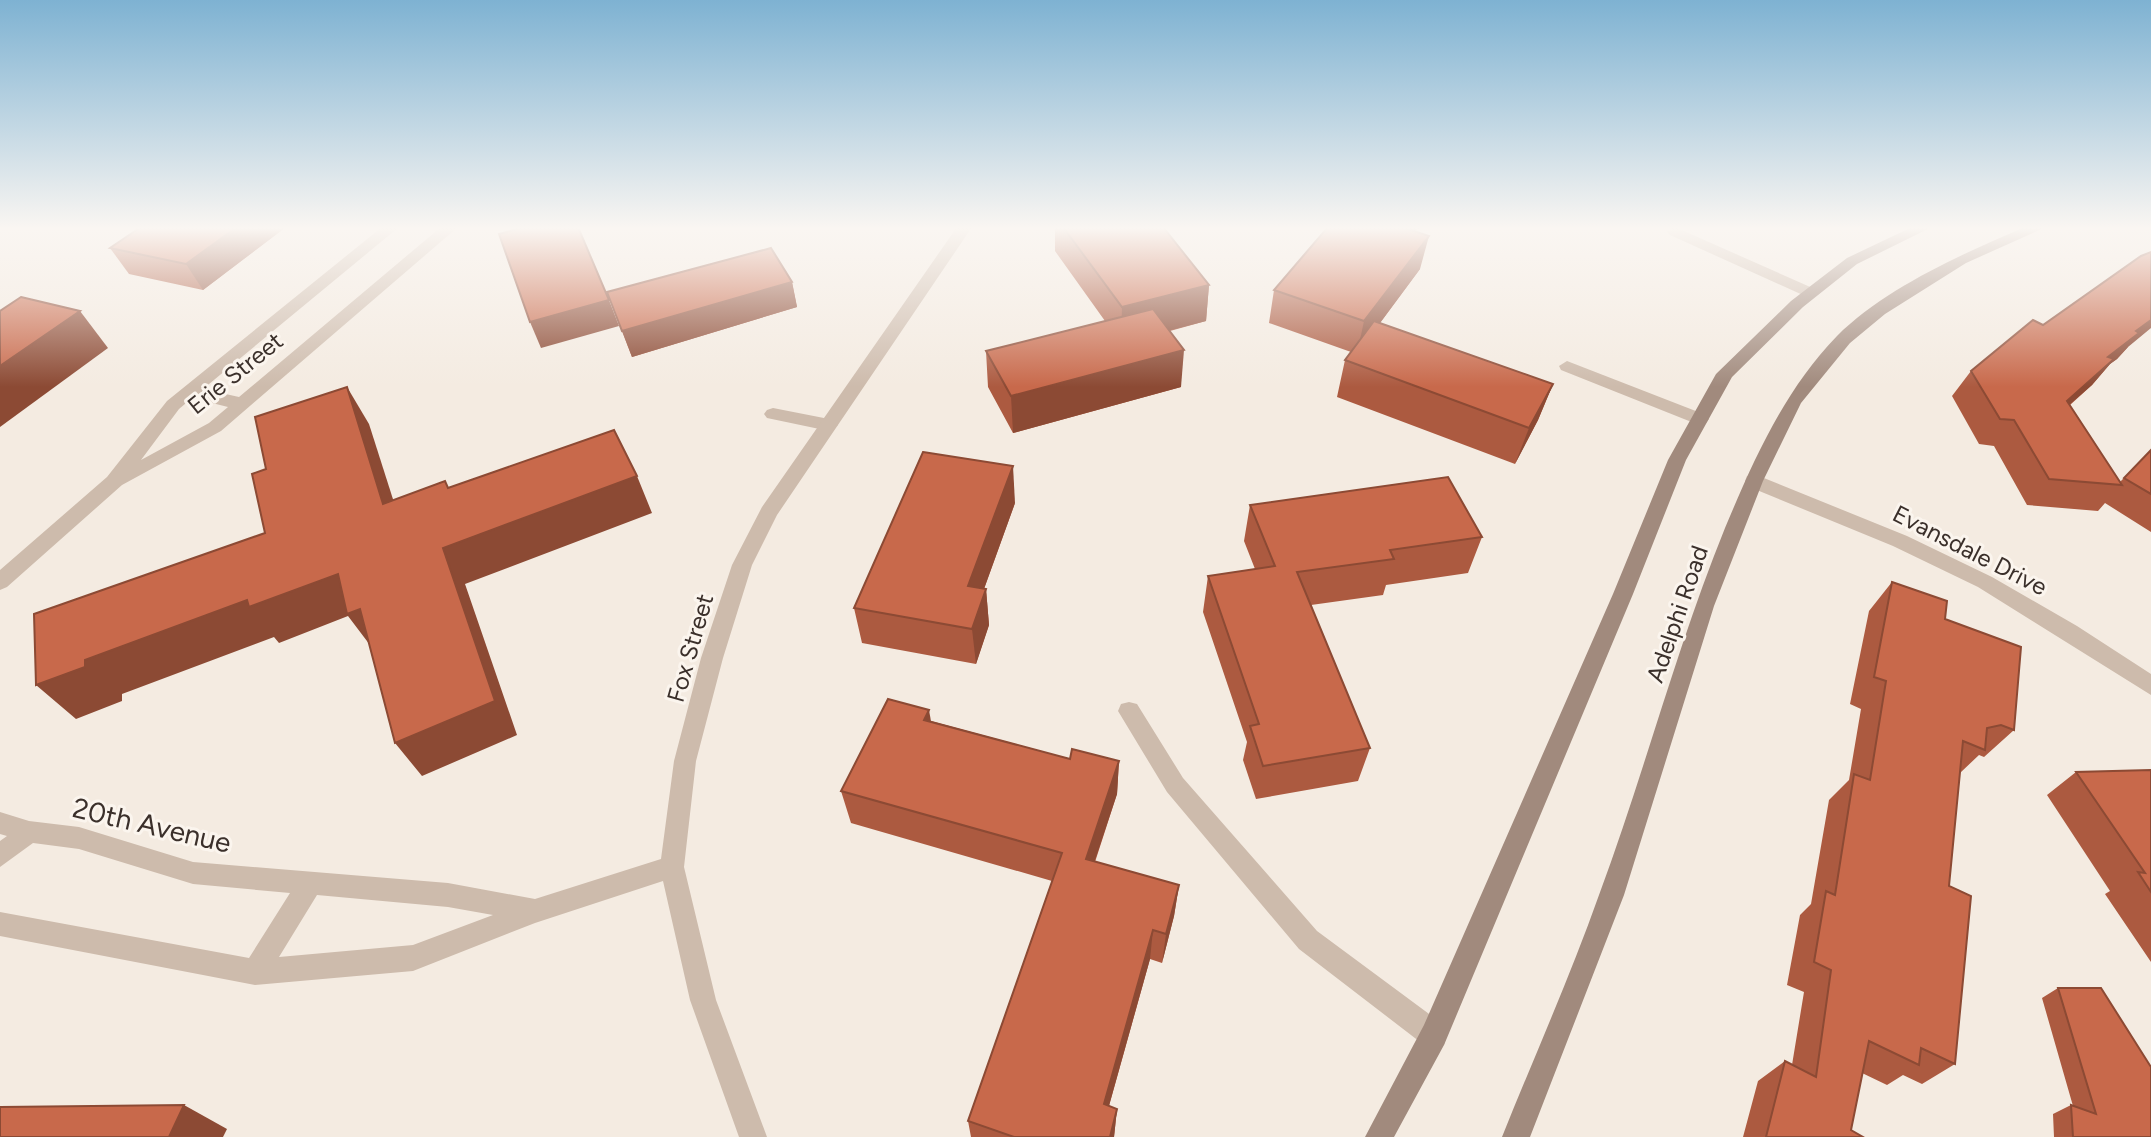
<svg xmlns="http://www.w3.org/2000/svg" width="2151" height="1137" font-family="Figtree,sans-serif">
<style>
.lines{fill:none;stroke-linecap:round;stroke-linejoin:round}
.service{fill:#cdbbac;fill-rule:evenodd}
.minor{fill:#cdbbac;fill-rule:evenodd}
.secondary{fill:#a18a7d;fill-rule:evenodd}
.wall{fill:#ac5a40}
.shaded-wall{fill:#8c4a34}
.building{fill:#c8694b;stroke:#8c4a34;stroke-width:2}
.labels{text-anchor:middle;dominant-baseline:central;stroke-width:6;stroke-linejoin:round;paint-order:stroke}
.street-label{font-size:24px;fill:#3b302b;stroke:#fbf5ee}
.near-street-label{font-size:28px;fill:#3b302b;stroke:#fbf5ee}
</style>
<rect width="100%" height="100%" fill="#f4ebe1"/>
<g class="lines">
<g class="service">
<polygon points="1675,227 1817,290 1819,293 1811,298 1805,296 1670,235 1667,232"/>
<polygon points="1567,361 1706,415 1709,419 1706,423 1694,423 1561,370 1559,366"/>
<polygon points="773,408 829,419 838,425 829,431 767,418 764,414 767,410"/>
<polygon points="1129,702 1137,704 1183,778 1317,931 1444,1025 1447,1035 1444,1045 1434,1048 1424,1045 1299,949 1167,792 1118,711 1121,704"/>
</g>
<g class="minor">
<path d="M382 227H399L203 389 239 397 441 227H458L221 431 122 485 7 587 0 590V570L107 477 167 401ZM192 398 228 407 209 423 141 460 179 409Z"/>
<path d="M957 227H972L777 515 752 565 723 658 696 761 684 867 716 1000 767 1137H739L690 1000 663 881 535 923 413 971 255 985 0 936V912L249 958 290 893 193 884 79 849 33 843 0 867V841L7 836 0 834V812L29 821 79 827 193 862 448 883 535 899 661 859 674 761 701 658 732 565 762 507ZM317 895 448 907 493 915 413 945 279 957Z"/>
<polygon points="1754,474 1907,536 1992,577 2077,626 2151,674 2151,695 1978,587 1893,546 1747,486 1745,481 1747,476"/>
</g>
<g class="secondary">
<polygon points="1912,227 1932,227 1857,264 1803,307 1732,377 1686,460 1633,594 1444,1045 1394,1137 1365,1137 1424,1025 1613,594 1668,460 1716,374 1791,301 1847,258"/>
<path d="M2025 227H2046L1966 263 1885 314 1850 343 1801 403 1763 481 1714 606 1624 895 1530 1137H1502C1534 1057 1570 977 1599 895 1644 774 1676 649 1725 528 1754 459 1784 391 1837 336 1885 288 1964 253 2025 227Z"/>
</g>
</g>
<g class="wall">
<polygon points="141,227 286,227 203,290 129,274 110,248"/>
<polygon points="1055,227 1163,227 1209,285 1206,321 1170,331 1181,387 1013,433 988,387 986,351 1105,321 1055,251"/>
<polygon points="1415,232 1420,269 1380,323 1553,384 1538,420 1515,464 1337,397 1345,360 1351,352 1269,323 1274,290"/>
<polygon points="792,282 797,307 632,357 607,292"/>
<polygon points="2043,325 2128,347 2117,359 2110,364 2092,385 2070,405 2120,482 2151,450 2151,532 2105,503 2098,511 2027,505 1994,446 1979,444 1952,396 1971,371"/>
<polygon points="1015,503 984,589 986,589 989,625 976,664 862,643 854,608"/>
<polygon points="1250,505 1482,537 1468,573 1386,585 1383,595 1311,605 1370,748 1358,781 1256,799 1243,760 1247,742 1203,612 1208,576 1255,569 1244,541"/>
<polygon points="1892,582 1945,619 2014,730 1984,757 1979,755 1960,773 1949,886 1955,1064 1922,1084 1903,1075 1887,1085 1862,1073 1851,1130 1863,1137 1743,1137 1758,1081 1785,1061 1792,1065 1804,992 1787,985 1800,915 1811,904 1829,800 1849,780 1861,709 1850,704 1869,611"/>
<polygon points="931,721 1070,759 1119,761 1117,794 1095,862 1179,885 1174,916 1162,963 1150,959 1109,1106 1117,1109 1114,1137 971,1137 968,1121 1052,881 851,823 841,791"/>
<polygon points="2151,770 2151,962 2105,894 2110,891 2047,795 2076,772"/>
<polygon points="2058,988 2151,1137 2054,1137 2053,1114 2071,1105 2073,1106 2042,998"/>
</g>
<g class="shaded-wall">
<polygon points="237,227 286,227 203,290 186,264"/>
<polygon points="1388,227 1420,227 1382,256"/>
<polygon points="1429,236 1420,269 1357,354 1364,321"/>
<polygon points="792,282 797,307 632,357 622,331"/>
<polygon points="1209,285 1206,321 1121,343 1122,307"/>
<polygon points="609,300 619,326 541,348 530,322"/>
<polygon points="80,311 108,348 0,427 0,366"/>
<polygon points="2151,320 2151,328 2128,347 2117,359 2110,364 2092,385 2045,426 2067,401 2108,357 2136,331"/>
<polygon points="1184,350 1181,387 1013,433 1011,396"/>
<polygon points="1553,384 1538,420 1515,464 1529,428"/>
<polygon points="347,387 369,424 406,540 383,504"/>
<polygon points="1013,466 1015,503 972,622 968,586"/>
<polygon points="637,476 652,513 465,584 517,735 422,776 395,743 443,548"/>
<polygon points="338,574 364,610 373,649 348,616 279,643 274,637 122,694 122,701 76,719 36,685 85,660 247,600"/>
<polygon points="986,589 989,625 976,664 972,629"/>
<polygon points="929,710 935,744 924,720"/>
<polygon points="1119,761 1117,794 1085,890 1086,859"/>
<polygon points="1179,885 1174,916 1162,963 1166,934"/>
<polygon points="1153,930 1150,959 1103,1127 1104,1104"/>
<polygon points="184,1105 227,1129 223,1137 169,1137"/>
<polygon points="1117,1109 1114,1137 1110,1137"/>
</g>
<g class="building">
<polygon points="141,227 237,227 186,264 110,248"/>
<polygon points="525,227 578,227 609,300 530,322 499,234"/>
<polygon points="1063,227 1163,227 1209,285 1122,307"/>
<polygon points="1328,227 1402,227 1429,236 1364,321 1274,290"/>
<polygon points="771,248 792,282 622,331 607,292"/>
<polygon points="2151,252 2151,320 2136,331 2139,333 2108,357 2114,359 2067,401 2122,485 2049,479 2014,420 2000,419 1971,371 2033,320 2043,325 2141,256"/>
<polygon points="21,297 80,311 0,366 0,311"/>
<polygon points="1153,309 1184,350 1011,396 986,351"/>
<polygon points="1374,321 1553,384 1529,428 1345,360"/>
<polygon points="347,387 383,504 445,481 448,488 614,430 637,476 443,548 495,701 395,743 360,609 347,614 338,574 249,607 247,600 85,660 85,667 36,685 34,614 265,533 252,474 266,469 255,417"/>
<polygon points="2151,450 2151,494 2124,478"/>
<polygon points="923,452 1013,466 968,586 986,589 972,629 854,608"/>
<polygon points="1448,477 1482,537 1390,550 1394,559 1297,572 1370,748 1263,766 1250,726 1259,724 1208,576 1275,566 1250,505"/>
<polygon points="1892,582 1947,601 1945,619 2021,647 2014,730 2001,725 1987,728 1985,750 1963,741 1949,886 1971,896 1955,1064 1921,1048 1919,1065 1869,1041 1851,1130 1863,1137 1766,1137 1785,1061 1816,1077 1831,970 1814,962 1826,891 1835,895 1854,774 1870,780 1886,681 1874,677"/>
<polygon points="888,699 929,710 924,720 1070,759 1072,749 1119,761 1086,859 1179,885 1166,934 1153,930 1104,1104 1117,1109 1110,1137 1014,1137 968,1121 1062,853 841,791"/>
<polygon points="2151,770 2151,892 2138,872 2145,873 2076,772"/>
<polygon points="2058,988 2101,988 2151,1067 2151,1137 2073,1137 2071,1105 2096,1114"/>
<polygon points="184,1105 169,1137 0,1137 0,1107"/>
</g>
<linearGradient id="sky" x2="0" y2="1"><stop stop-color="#7eb2d2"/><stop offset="0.59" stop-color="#faf6f2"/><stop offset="1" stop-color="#faf6f2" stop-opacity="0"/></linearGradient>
<rect width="2151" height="387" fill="url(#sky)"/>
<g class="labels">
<g class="street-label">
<text transform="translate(235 373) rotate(-39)">Erie Street</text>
<text transform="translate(1970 550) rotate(27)">Evansdale Drive</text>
<text transform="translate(1677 614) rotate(-71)">Adelphi Road</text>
<text transform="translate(690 648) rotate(-74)">Fox Street</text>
</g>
<g class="near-street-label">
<text transform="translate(152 825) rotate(13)">20th Avenue</text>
</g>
</g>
</svg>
